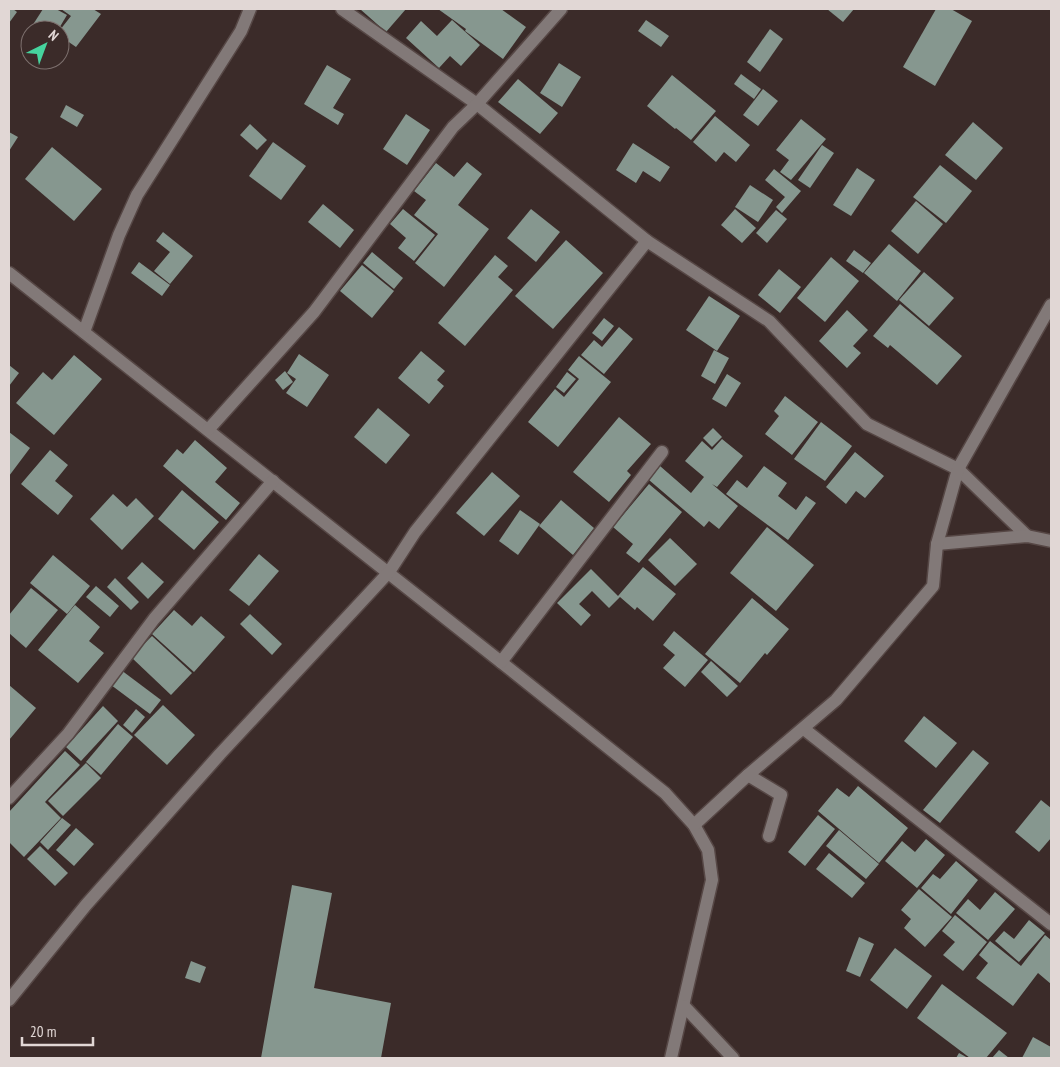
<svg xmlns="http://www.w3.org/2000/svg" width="1060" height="1067" font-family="'PT Sans Narrow',sans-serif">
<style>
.building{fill:#86978f}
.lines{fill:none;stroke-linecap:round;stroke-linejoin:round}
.minor-casing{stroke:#564745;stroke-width:15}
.minor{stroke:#827978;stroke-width:12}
</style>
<rect width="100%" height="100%" fill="#3b2b29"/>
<g class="building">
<polygon points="9,9 13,9 17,12 9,23"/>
<polygon points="43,9 56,9 67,15 58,30 47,30 34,23"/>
<polygon points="61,9 93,9 101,14 76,47 60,36 60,30 71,16"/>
<polygon points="360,9 406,9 386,32"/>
<polygon points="438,9 501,9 526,27 503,59 465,31 466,29"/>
<polygon points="827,9 854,9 843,22"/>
<polygon points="936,9 951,9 972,21 935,86 903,67"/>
<polygon points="452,20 480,45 461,66 450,56 439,68 406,38 421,21 437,36"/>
<polygon points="646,20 669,36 661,47 638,31"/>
<polygon points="770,29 783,39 760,72 747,62"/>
<polygon points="559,63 581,77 562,107 540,93"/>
<polygon points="327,65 351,79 333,108 344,114 338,125 304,104"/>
<polygon points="741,74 761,89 754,99 734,84"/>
<polygon points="672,75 716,111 691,140 676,128 675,129 647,106"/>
<polygon points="518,79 558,113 540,134 498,102"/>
<polygon points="763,89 778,101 758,126 743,115"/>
<polygon points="66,105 84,115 77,127 60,117"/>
<polygon points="406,114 430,130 407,165 383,149"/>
<polygon points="715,116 750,145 736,162 724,152 716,162 693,142"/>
<polygon points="801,119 826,139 791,180 780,172 789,160 776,150"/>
<polygon points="973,122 1003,148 976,180 945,155"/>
<polygon points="250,124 267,140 257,150 240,135"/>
<polygon points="9,132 18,137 9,151"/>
<polygon points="273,142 306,166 281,200 249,176"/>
<polygon points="633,143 670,167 660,182 643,171 636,183 616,170"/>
<polygon points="822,145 834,153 810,188 798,180"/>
<polygon points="52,147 102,189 74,221 25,179"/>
<polygon points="467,162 482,174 458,205 489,229 444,287 415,263 438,234 414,215 426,200 414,191 436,163 454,177"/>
<polygon points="940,165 972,191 946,223 913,197"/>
<polygon points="857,168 875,180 851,216 833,205"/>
<polygon points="774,169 801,191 782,213 776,207 785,197 765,180"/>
<polygon points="750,185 773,200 758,222 735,207"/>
<polygon points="916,201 943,224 918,254 891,231"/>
<polygon points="323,204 354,230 340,248 308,222"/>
<polygon points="403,209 435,235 414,261 398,248 406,238 390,224"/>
<polygon points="531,209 560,232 536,262 507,238"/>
<polygon points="735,209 756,228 742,243 721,225"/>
<polygon points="776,210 787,219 767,243 756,233"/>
<polygon points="163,232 193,256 170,284 154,271 170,252 156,241"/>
<polygon points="566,240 603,273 553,329 515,296"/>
<polygon points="889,244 921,271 897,301 864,273"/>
<polygon points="854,250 871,263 863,273 846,261"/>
<polygon points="372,252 403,278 394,289 363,263"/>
<polygon points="495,255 508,266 498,277 513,290 465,346 438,323"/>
<polygon points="831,257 859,281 825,322 797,298"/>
<polygon points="139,262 170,285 162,296 131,273"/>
<polygon points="362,265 394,291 372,318 340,291"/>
<polygon points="779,269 801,287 780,313 758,295"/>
<polygon points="924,272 954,298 929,326 899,300"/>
<polygon points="709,296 740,316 717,351 686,330"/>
<polygon points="900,304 962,356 937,385 890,345 888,348 873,336"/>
<polygon points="847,310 868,330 853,346 861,353 847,368 819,341"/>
<polygon points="604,318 614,326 602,341 592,333"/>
<polygon points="619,327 633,339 604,374 581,355 594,340 602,347"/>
<polygon points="714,350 729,358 715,384 701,376"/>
<polygon points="421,351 445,371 437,380 444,386 429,404 398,378"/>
<polygon points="299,354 329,375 307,407 286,393 296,379 287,373"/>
<polygon points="74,355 102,379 54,435 16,403 43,372 52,380"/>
<polygon points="579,356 611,382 558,447 528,422 555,389 564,397 579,379 568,370"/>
<polygon points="9,365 19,373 9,386"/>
<polygon points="285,371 293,382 283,390 275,380"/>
<polygon points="567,372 576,379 564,393 556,387"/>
<polygon points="727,374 741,383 726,407 712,399"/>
<polygon points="785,396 818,422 792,455 765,434 779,416 774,411"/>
<polygon points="378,408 410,435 386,464 354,437"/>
<polygon points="619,417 651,444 627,471 631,475 609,502 573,472"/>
<polygon points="821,422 852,446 825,481 794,459"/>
<polygon points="713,428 722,437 712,447 703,438"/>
<polygon points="9,432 30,448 9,476"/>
<polygon points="722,439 743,456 717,487 712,484 738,506 719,529 709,521 704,527 649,480 660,466 691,493 704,477 685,461 702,441 712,450"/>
<polygon points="195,440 227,468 215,482 240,503 226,520 163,466 177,449 183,454"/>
<polygon points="50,450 68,465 55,481 73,496 58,515 21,484"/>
<polygon points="855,452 884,476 865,498 856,491 846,504 826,487"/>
<polygon points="764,466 787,483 778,496 796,510 806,496 816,503 788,540 726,494 737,480 747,488"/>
<polygon points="492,472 520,496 484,536 456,513"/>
<polygon points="649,484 682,512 639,563 626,553 633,544 613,527"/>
<polygon points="182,490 219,522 194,550 158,519"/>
<polygon points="113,494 127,507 136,498 154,516 122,550 90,519"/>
<polygon points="561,500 594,528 573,555 539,526"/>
<polygon points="520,510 540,524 518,555 499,541"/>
<polygon points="767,527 814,565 776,611 730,573"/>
<polygon points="670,538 697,564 675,586 648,560"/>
<polygon points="259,554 279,571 249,606 229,590"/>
<polygon points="53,555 90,586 67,614 30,583"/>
<polygon points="142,562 164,582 148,599 127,578"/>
<polygon points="643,567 676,594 653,621 637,607 635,610 620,597 609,608 592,591 579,604 591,615 581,626 557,603 591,569 618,596"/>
<polygon points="115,578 139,602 131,610 107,587"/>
<polygon points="96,586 119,606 110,617 86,597"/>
<polygon points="31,588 58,610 26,648 9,633 9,615"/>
<polygon points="752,598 789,629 767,655 765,653 740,683 705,654"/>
<polygon points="75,605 100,627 89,641 104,653 78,683 38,650"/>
<polygon points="174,610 192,626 201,616 225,637 194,672 152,634"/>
<polygon points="250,614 282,644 272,655 240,624"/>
<polygon points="674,631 708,660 685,687 663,668 675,655 663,645"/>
<polygon points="152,636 192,673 171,695 131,657"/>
<polygon points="711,661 738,686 727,697 701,672"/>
<polygon points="121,670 161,700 150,714 111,685"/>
<polygon points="9,685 36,708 9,740"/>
<polygon points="163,705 195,735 167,765 134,735"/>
<polygon points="103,706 118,721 81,761 66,747"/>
<polygon points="136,709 145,717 132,733 123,725"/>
<polygon points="924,716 957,743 936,768 904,741"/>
<polygon points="118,724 133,737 101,775 86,762"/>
<polygon points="973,750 989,763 940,823 923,810"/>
<polygon points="65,751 80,765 45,802 61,818 24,857 9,842 9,812"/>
<polygon points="86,763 101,778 63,816 48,801"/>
<polygon points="858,786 908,828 879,863 818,811 837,788 849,797"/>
<polygon points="1041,800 1051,808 1051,838 1039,852 1015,832"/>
<polygon points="818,815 835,829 805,866 788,852"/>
<polygon points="62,818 71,825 48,850 40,842"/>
<polygon points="76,828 94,844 74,866 56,850"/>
<polygon points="839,830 879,864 866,879 826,846"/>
<polygon points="926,839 945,855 917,888 885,861 902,841 915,852"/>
<polygon points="40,846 68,873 55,886 27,859"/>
<polygon points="829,853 865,883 852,898 816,869"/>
<polygon points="956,861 978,880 951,914 921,888 933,874 940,879"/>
<polygon points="292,885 332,893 314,988 391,1003 381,1058 261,1058"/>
<polygon points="919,889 952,917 925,947 904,928 911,919 901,910"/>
<polygon points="995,892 1015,909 988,940 956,913 968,899 980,910"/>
<polygon points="955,915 987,942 963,971 943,955 955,942 942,931"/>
<polygon points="1029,920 1045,933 1019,962 995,941 1004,931 1014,939"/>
<polygon points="1045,935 1051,940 1051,984 1038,973 1013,1006 976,978 988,963 979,955 990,941 1021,966"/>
<polygon points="859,937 874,944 860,977 846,971"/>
<polygon points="895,948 932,976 907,1009 870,980"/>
<polygon points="191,961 206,967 200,983 185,978"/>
<polygon points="942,984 1007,1033 986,1058 970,1058 917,1018"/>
<polygon points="1033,1037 1051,1047 1051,1058 1022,1058"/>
<polygon points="999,1050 1009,1058 992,1058"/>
<polygon points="959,1053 968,1058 956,1058"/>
</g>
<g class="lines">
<g class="minor-casing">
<g id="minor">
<polyline points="342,9 477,104 647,241 769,321 867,424 958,469 1027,536"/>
<polyline points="9,273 501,662 665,793 694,825 708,850 712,880 671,1058"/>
<polyline points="84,332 119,235 137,195 241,31 250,9"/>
<polyline points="208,430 314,312 453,127 477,104 561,9"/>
<polyline points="937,544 1027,536 1051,541"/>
<polyline points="501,662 662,452"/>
<polyline points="804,729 1051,924"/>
<polyline points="748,775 781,795 769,836"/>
<polyline points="9,798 68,734 154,619 273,481"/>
<polyline points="694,825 748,775 836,700 933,586 937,544 958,469 1051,305"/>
<polyline points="9,1000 86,905 220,754 389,572 415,532 647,241"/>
<polyline points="684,1006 733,1058"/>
</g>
</g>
<use href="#minor" class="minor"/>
</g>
<rect width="1060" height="1067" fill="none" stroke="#e1d7d5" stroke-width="20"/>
<g transform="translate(45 45) rotate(42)"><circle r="24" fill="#3b2b29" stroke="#7d706e"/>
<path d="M0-4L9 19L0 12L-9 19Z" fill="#46d49e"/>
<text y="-8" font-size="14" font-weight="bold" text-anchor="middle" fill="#e1d7d5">N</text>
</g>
<path d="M22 1037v8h71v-8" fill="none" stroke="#e1d7d5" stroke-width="2.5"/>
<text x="30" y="1037" font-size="15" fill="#e1d7d5" stroke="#3b2b29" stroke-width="4" paint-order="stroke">20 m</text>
</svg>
